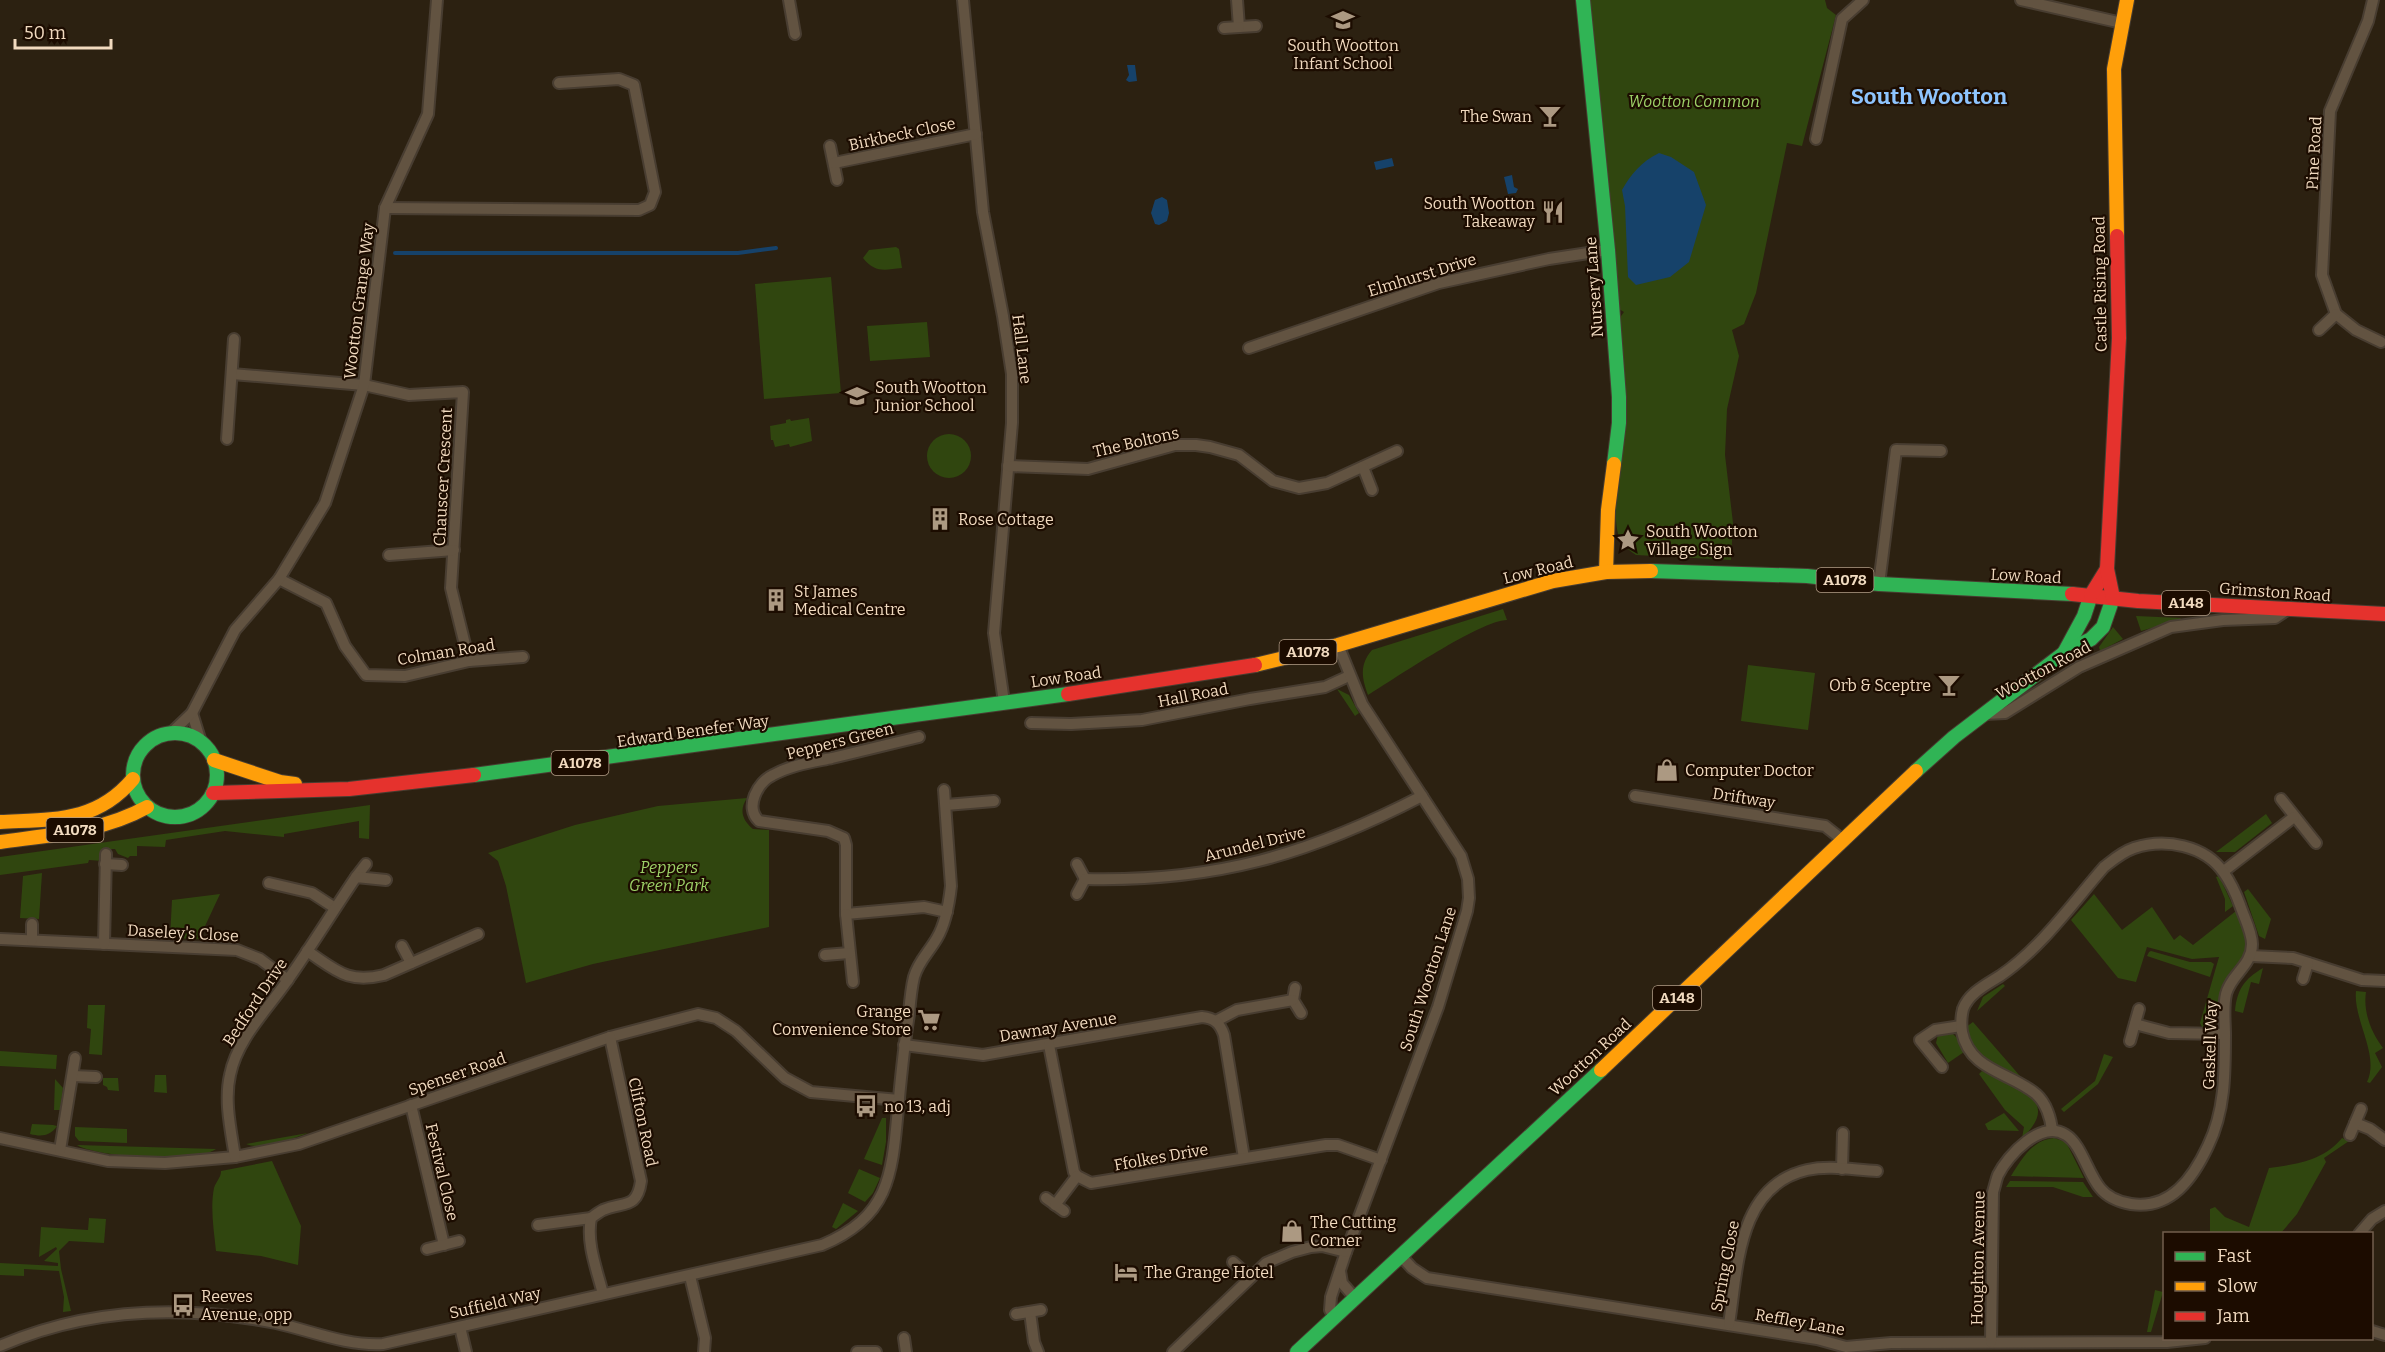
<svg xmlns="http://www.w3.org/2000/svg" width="2385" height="1352" font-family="Bitter,serif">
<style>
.green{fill:#30460f}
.water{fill:#16426a}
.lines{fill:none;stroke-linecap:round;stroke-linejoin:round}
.stream{stroke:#16426a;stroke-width:4}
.street-casing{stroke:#483d31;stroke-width:14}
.fast-casing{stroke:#483d31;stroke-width:16}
.slow-casing{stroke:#483d31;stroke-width:16}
.jam-casing{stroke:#483d31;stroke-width:16}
.street{stroke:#625341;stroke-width:10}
.fast{stroke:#30b455;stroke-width:14}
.slow{stroke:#ff9f0a;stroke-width:14}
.jam{stroke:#e5322d;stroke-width:14}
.labels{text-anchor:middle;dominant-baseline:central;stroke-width:4.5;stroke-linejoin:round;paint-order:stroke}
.shield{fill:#1c0c00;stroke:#b19c86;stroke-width:1.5}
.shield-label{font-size:15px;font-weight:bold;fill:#f1dabf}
.poi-label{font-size:16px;fill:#f1dabf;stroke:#1c0c00;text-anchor:start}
.park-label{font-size:16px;font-style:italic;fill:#9dd167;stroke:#1c0c00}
.street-label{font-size:16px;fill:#f1dabf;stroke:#1c0c00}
.district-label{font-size:22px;font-weight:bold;fill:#8ec4fe;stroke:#1c0c00}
</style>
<rect width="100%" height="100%" fill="#2c2111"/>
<g class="green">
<path d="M1584 0H1825L1827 8 1836 15 1802 146 1787 143 1756 293 1744 324 1732 330 1739 356 1727 409 1725 455 1733 523 1731 560 1636 555C1615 541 1617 530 1615 507L1616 323 1624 312 1614 306Z"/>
<path d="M896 247 899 249 902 268C884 270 875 273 863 258L869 250Z"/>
<polygon points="831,277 841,393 764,399 755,284"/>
<polygon points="927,322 930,357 870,361 867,326"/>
<polygon points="809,418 812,441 790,447 789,444 775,447 773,440 771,440 770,426 786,423 786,420 790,419 791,421"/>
<circle cx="949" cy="456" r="22"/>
<path d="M1503 609 1507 620C1481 620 1394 679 1368 695 1362 678 1359 665 1372 650Z"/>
<polygon points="2136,616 2181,618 2180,620 2141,631"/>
<polygon points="2113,627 2123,639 2100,651 2099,647"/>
<polygon points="1748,665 1815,673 1808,730 1741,721"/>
<polygon points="1337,689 1349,695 1359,713 1355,716"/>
<path d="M747 798C739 810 742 820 753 829L769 830V927L593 964 526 983 506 886 498 861 488 853 575 825 658 806Z"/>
<polygon points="370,805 369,839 359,838 359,821 284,834 284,837 225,831 166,840 165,847 137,846 137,856 130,856 128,858 118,854 115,849 104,849 103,861 89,860 88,863 0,875 0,857"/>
<polygon points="2266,814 2272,823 2235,852 2216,852"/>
<polygon points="42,873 39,919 20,918 23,876"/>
<polygon points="2219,876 2233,906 2225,912 2225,899 2216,877"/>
<polygon points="2248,889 2271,919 2265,939 2259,936 2244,892"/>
<polygon points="220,894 199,939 170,938 172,900"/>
<path d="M2094 894 2122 930 2152 907 2174 940 2180 935 2193 945 2236 911 2245 932 2246 953C2240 962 2231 969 2226 979 2216 996 2224 1021 2203 1029L2200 1023 2219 957 2192 959 2147 947 2136 982 2118 978 2071 920Z"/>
<polygon points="2151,951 2190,962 2211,962 2214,964 2210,977 2147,956 2149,952"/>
<path d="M2263 968 2259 984 2251 982 2243 1013 2235 1011C2237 990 2244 979 2263 968Z"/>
<polygon points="2003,984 2005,986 1977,1011 1983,997"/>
<path d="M2356 991 2366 992C2363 1012 2371 1032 2383 1048L2375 1053 2382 1067 2370 1083 2367 1082C2380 1055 2353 1020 2356 991Z"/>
<polygon points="88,1005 105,1005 102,1055 89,1054 91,1029 87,1028"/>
<path d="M1973 1022 2020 1076 2018 1079C1988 1063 1976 1060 1966 1027Z"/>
<polygon points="1950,1031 1957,1038 1964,1052 1948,1063 1936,1043 1938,1034"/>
<polygon points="0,1051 57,1055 56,1069 0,1066"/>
<polygon points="2104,1054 2113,1057 2098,1084 2064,1112 2061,1109 2095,1081"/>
<path d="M1982 1071C2014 1087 2064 1099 2022 1138L2024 1127 2005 1110 1979 1074Z"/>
<polygon points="155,1075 166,1075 167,1093 154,1092"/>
<polygon points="103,1078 118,1078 119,1091 108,1090 107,1087 103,1085"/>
<polygon points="55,1079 63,1088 60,1110 54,1110"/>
<polygon points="2004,1113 2019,1131 1988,1130 1985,1124"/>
<polygon points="882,1118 886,1118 886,1142 882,1165 864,1159"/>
<path d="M32 1124 53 1125 57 1126C50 1136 42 1137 30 1134Z"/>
<polygon points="75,1127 127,1129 127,1143 79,1141 75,1136"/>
<path d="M308 1133C291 1139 264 1151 246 1144Z"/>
<path d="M2054 1138 2066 1142 2084 1178 2011 1176C2022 1159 2032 1140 2054 1138Z"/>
<path d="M2342 1138 2349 1141 2324 1158 2326 1162 2297 1214 2281 1233H2210V1209L2215 1207 2225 1217 2249 1227 2269 1168C2297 1164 2323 1161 2342 1138Z"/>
<path d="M77 1145 216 1149C197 1163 98 1158 77 1145Z"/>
<path d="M272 1161 301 1226 298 1265 261 1256 216 1251C214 1231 210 1208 214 1188 216 1181 221 1178 221 1171Z"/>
<polygon points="859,1169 880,1178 873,1193 865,1202 848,1193"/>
<polygon points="2010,1181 2083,1182 2093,1197 2083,1197 2053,1187 2006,1187"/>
<polygon points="843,1203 858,1211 836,1229 832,1227"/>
<polygon points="89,1218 106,1219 104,1243 69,1241 59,1251 61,1269 71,1311 63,1312 64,1297 59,1271 24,1269 24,1276 0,1275 0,1263 58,1266 58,1263 44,1261 57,1249 56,1247 39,1257 41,1227 88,1230"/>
<polygon points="2155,1290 2163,1292 2151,1332 2147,1332"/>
</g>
<g class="water">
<polygon points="1127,65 1135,65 1137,81 1129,82 1126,80 1129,75"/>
<path d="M1659 153 1671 157 1694 172 1706 205 1689 262 1670 277 1636 285 1628 277 1625 206 1622 190C1631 174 1641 162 1659 153Z"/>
<polygon points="1392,158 1394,166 1376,170 1374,162"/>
<polygon points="1512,175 1514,187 1518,189 1516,193 1508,194 1504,177"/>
<polygon points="1162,197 1167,200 1169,213 1167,221 1159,225 1155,224 1151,213 1155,200"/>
</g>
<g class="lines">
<polyline class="stream" points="395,253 738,253 776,248"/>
<g class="street-casing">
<g id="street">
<polyline points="789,0 795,34"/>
<polyline points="963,0 983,212 1003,316 1012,374 1012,423 994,633 1004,702"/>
<polyline points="1237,0 1239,27 1256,26"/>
<polyline points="2021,0 2122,23"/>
<polyline points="2373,0 2368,21 2330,111 2322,275 2336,314 2356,330 2381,342"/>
<polyline points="1224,28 1239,27"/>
<polyline points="1816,139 1842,19 1863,0"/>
<polyline points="830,146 837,180"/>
<polyline points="834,163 976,134"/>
<polyline points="385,208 639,210 650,205 655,192 634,85 619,79 559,83"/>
<polyline points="2319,330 2336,314"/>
<polyline points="1249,348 1439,283 1549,259 1608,250"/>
<polyline points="232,374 364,385 409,395 463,392 451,588 469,661"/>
<polyline points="227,439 234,339"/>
<polyline points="1008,466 1088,469 1175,445 1196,445 1210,447 1239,455 1273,481 1299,488 1327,483 1397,451"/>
<polyline points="1363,467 1372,490"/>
<polyline points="389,555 454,550"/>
<polyline points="279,579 326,603 345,646 366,675 405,676 469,661 523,657"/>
<polyline points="1879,584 1896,450 1941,451"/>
<polyline points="192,713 201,742"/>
<polyline points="1985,714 2005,713 2079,667 2171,627 2223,620 2275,618 2287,610"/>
<polyline points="1031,723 1071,724 1142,720 1250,699 1325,687 1349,676"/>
<polyline points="170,734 192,713 235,630 279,579 325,503 364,385 385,208 428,114 437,0"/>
<path d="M919 737C890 744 861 751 832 758 813 762 791 765 773 775 758 782 744 807 759 821L828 831 844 838 846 845V914L924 907 947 912"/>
<polyline points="1635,796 1825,826 1844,841"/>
<polyline points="2281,799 2316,843"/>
<polyline points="946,805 994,801"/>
<polyline points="105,864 122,865"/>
<polyline points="1077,864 1085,879 1077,894"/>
<polyline points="2224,871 2294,817"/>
<polyline points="356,877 366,864"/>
<path d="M1085 879C1215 882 1308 855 1422 796"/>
<polyline points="269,883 312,893 335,908"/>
<polyline points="846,914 853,982"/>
<polyline points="1,939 237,950 260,959 288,980"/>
<polyline points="32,940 32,924"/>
<polyline points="104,944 106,854"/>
<polyline points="402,946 411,963"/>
<path d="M307 951C336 970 347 984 384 975L478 934"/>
<polyline points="825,955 849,953"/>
<polyline points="2251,956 2293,958 2362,980 2385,981"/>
<polyline points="2303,979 2308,963"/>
<polyline points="1295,988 1293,1000 1301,1013"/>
<polyline points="1216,1021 1237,1010 1293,1000"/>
<polyline points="2135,1024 2169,1033 2225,1034"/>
<polyline points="2130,1041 2139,1009"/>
<path d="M904 1045 983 1055 1202 1017C1214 1018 1220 1023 1224 1035L1244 1158"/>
<polyline points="1049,1045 1074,1172 1077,1176 1091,1183 1326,1145 1338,1145 1381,1160"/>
<polyline points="1942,1067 1920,1040 1935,1030 1961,1026"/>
<polyline points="73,1076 96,1077"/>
<polyline points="411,1105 444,1245"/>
<polyline points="2355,1123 2370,1129 2385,1140"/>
<polyline points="2350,1135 2361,1109"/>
<polyline points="0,1138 108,1161 165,1163 235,1157 299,1144 610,1037 698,1014 716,1018 736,1031 785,1078 811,1092 899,1100"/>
<polyline points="60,1150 75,1058"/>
<path d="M235 1157C231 1131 224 1101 230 1075 237 1039 267 1010 287 981 311 947 333 911 356 877L386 880"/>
<polyline points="1842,1169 1843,1133"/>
<polyline points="1046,1198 1064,1211"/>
<polyline points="1055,1205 1077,1176"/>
<polyline points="538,1225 591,1218"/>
<polyline points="2359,1234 2372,1219 2385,1211"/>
<polyline points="427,1249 459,1241"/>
<polyline points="1401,1256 1412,1268 1427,1278 1817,1339 1846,1347 1891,1343 2167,1342 2205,1338"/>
<polyline points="1233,1262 1250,1277"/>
<polyline points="1340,1271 1342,1283 1355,1298"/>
<polyline points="690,1276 705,1338 704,1352"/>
<path d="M603 1294C597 1270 586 1243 591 1218 595 1215 599 1212 603 1210 623 1201 637 1210 641 1181L610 1037"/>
<polyline points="1030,1312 1034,1342 1038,1352"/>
<polyline points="1016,1314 1041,1310"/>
<polyline points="1335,1317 1330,1310 1331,1297 1346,1252 1438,1007 1467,911 1469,898 1468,879 1461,856 1362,704 1338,645"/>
<path d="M1729 1324C1738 1268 1737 1186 1807 1170 1830 1165 1854 1170 1877 1171"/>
<polyline points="460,1327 466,1352"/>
<polyline points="2372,1331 2385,1335"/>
<polyline points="904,1338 906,1352"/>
<path d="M1991 1342 1993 1192C1995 1186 1996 1180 1998 1175 2008 1155 2041 1119 2066 1135 2081 1144 2088 1174 2100 1188 2108 1198 2119 1202 2131 1204 2171 1210 2193 1178 2208 1146 2225 1111 2225 1074 2225 1035 2225 1022 2223 1007 2226 994 2231 974 2252 966 2252 944 2252 932 2244 917 2240 905 2236 894 2231 883 2224 873 2205 845 2165 838 2134 848 2122 852 2113 860 2104 867 2071 905 2041 948 2000 976 1986 985 1969 993 1963 1009 1961 1017 1961 1025 1962 1032 1970 1071 2010 1072 2036 1094 2046 1103 2051 1118 2052 1131"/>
<path d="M0 1346C87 1308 183 1305 276 1323 312 1331 346 1346 383 1344L822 1245C890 1217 892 1174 898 1108 901 1077 904 1045 909 1014 910 1002 911 989 914 977 918 962 929 952 937 938 946 923 949 904 951 886L944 790"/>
<polyline points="857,1352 876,1352"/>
<polyline points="1173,1352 1266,1263 1292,1252 1311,1247 1322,1246 1346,1252"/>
</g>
</g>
<g class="fast-casing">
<g id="fast">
<polyline points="1583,0 1608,250 1619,397 1619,423 1614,464"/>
<polyline points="1651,571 1807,576 1879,584 2072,594"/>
<polyline points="2064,653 2084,616 2091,595"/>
<circle cx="175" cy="775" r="42"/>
<polyline points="1916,771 1954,737 2064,653 2091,639 2103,627 2113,598"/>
<polyline points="474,775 1068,694"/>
<polyline points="1297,1352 1601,1070"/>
</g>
</g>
<g class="slow-casing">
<g id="slow">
<polyline points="2117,236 2114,69 2127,0"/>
<polyline points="1606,572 1608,510 1614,464"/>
<polyline points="1255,665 1338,645 1553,581 1606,572 1651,571"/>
<polyline points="214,760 280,782 295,784"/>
<path d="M0 822C53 819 96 823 133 779"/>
<path d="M0 842C50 835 102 832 147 807"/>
<polyline points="1601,1070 1916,771"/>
</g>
</g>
<g class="jam-casing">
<g id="jam">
<polyline points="2072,594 2138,601 2385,614"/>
<polyline points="2091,595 2107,569"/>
<polyline points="2113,598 2107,569 2119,338 2117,236"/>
<polyline points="1068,694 1255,665"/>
<polyline points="213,793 349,789 474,775"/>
</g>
</g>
<use href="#street" class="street"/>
<use href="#fast" class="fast"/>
<use href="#slow" class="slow"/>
<use href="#jam" class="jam"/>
</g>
<defs>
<g id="school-bare" transform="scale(1.8)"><path d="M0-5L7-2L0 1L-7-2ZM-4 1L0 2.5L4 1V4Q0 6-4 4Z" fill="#ac9982" stroke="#1c0c00" stroke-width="2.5" paint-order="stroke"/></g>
<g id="bar-bare" transform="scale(1.8)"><path d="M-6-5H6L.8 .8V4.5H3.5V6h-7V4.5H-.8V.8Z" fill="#ac9982" stroke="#1c0c00" stroke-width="2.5" paint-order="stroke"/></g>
<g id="restaurant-bare" transform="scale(1.8)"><path d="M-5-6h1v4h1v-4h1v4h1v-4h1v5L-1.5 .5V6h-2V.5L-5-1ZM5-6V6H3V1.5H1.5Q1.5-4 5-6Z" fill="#ac9982" stroke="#1c0c00" stroke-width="2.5" paint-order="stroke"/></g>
<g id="building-bare" transform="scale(1.8)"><path d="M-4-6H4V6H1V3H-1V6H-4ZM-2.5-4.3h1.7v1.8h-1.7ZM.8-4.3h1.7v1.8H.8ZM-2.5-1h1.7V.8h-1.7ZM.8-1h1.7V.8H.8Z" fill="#ac9982" stroke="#1c0c00" stroke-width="2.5" paint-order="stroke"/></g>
<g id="sight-bare" transform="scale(1.8)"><path d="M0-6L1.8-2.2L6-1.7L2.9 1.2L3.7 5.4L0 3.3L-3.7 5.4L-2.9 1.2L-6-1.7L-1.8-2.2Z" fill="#ac9982" stroke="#1c0c00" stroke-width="2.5" paint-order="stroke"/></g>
<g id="shop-bare" transform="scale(1.8)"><path d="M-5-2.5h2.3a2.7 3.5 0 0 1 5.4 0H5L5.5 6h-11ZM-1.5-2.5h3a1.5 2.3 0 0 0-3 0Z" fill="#ac9982" stroke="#1c0c00" stroke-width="2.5" paint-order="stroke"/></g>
<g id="supermarket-bare" transform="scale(1.8)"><path d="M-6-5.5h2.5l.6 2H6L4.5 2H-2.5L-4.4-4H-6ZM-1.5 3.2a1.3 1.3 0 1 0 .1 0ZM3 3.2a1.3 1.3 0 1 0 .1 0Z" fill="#ac9982" stroke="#1c0c00" stroke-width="2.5" paint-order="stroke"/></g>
<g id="bus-bare" transform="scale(1.8)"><path d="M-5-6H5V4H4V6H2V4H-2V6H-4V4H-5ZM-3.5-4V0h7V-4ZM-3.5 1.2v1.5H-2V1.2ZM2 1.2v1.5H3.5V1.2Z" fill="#ac9982" stroke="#1c0c00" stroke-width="2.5" paint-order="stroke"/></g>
<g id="hotel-bare" transform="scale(1.8)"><path d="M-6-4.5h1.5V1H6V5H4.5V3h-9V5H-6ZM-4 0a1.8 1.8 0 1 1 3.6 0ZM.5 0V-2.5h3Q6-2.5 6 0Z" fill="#ac9982" stroke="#1c0c00" stroke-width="2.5" paint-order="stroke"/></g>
</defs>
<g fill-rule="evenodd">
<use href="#school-bare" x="1343" y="20"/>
<use href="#bar-bare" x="1550" y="116"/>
<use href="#restaurant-bare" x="1553" y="212"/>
<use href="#school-bare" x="857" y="396"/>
<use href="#building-bare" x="940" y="519"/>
<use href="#sight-bare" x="1628" y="540"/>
<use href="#building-bare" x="776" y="600"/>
<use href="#bar-bare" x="1949" y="685"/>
<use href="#shop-bare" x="1667" y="770"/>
<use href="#supermarket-bare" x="929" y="1020"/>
<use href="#bus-bare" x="866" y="1106"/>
<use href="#shop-bare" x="1292" y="1231"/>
<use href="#hotel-bare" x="1126" y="1272"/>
<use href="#bus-bare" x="183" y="1305"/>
</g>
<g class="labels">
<g class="shield">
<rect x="1816.5" y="568" width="57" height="24" rx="4.5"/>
<rect x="2162" y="591" width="48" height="24" rx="4.5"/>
<rect x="1279.5" y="640" width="57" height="24" rx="4.5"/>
<rect x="551.5" y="751" width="57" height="24" rx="4.5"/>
<rect x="46.5" y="818" width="57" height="24" rx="4.5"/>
<rect x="1653" y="986" width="48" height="24" rx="4.5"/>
</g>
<g class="shield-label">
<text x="1845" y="580">A1078</text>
<text x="2186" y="603">A148</text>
<text x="1308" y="652">A1078</text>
<text x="580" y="763">A1078</text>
<text x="75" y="830">A1078</text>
<text x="1677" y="998">A148</text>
</g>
<g class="poi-label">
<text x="1343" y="45" text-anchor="middle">South Wootton<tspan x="1343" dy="18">Infant School</tspan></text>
<text x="1532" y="116" text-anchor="end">The Swan</text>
<text x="1535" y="203" text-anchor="end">South Wootton<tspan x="1535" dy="18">Takeaway</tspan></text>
<text x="875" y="387">South Wootton<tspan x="875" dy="18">Junior School</tspan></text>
<text x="958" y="519">Rose Cottage</text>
<text x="1646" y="531">South Wootton<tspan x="1646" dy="18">Village Sign</tspan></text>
<text x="794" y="591">St James<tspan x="794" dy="18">Medical Centre</tspan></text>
<text x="1931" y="685" text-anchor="end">Orb &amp; Sceptre</text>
<text x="1685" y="770">Computer Doctor</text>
<text x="911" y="1011" text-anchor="end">Grange<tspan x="911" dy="18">Convenience Store</tspan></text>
<text x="884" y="1106">no 13, adj</text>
<text x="1310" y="1222">The Cutting<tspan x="1310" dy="18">Corner</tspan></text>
<text x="1144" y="1272">The Grange Hotel</text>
<text x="201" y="1296">Reeves<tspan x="201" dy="18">Avenue, opp</tspan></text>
</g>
<g class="park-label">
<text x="1694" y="101">Wootton Common</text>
<text x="669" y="867">Peppers<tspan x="669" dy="18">Green Park</tspan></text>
</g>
<g class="street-label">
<text transform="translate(902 134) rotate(-12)">Birkbeck Close</text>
<text transform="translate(2314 153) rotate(-87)">Pine Road</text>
<text transform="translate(1422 275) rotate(-17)">Elmhurst Drive</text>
<text transform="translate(2100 284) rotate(-91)">Castle Rising Road</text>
<text transform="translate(1594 287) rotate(-94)">Nursery Lane</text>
<text transform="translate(359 301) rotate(-83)">Wootton Grange Way</text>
<text transform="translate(1022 349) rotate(83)">Hall Lane</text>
<text transform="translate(1136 442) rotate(-13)">The Boltons</text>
<text transform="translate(443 477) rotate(-87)">Chauscer Crescent</text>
<text transform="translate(1538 570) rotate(-14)">Low Road</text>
<text transform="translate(2026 576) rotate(3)">Low Road</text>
<text transform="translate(2275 592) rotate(4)">Grimston Road</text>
<text transform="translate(446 652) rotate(-9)">Colman Road</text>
<text transform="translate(2043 670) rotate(-28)">Wootton Road</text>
<text transform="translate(1066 677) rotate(-8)">Low Road</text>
<text transform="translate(1193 695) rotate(-11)">Hall Road</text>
<text transform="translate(693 731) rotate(-8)">Edward Benefer Way</text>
<text transform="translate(840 741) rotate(-14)">Peppers Green</text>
<text transform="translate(1744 798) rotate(9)">Driftway</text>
<text transform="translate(1255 844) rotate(-14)">Arundel Drive</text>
<text transform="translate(183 933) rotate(3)">Daseley's Close</text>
<text transform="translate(1428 979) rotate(-72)">South Wootton Lane</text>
<text transform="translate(255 1002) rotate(-56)">Bedford Drive</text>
<text transform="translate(1058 1027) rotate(-9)">Dawnay Avenue</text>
<text transform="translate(2210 1045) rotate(-88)">Gaskell Way</text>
<text transform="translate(1590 1057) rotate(-43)">Wootton Road</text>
<text transform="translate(457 1074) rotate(-19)">Spenser Road</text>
<text transform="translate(643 1122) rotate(78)">Clifton Road</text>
<text transform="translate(1161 1157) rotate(-10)">Ffolkes Drive</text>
<text transform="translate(442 1172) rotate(77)">Festival Close</text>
<text transform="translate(1978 1258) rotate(-89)">Houghton Avenue</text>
<text transform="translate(1725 1266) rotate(-79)">Spring Close</text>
<text transform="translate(495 1303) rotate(-13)">Suffield Way</text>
<text transform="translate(1800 1322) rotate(10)">Reffley Lane</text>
</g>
<g class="district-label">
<text x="1929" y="96">South Wootton</text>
</g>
</g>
<rect x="2163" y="1232" width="210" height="108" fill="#1c0c00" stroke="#715e4c" stroke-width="1.5"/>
<rect x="2175" y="1252" width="30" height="9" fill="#30b455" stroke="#715e4c" stroke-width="1.5"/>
<text x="2217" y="1262" font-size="18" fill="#f1dabf">Fast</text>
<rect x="2175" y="1282" width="30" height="9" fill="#ff9f0a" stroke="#715e4c" stroke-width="1.5"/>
<text x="2217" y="1292" font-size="18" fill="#f1dabf">Slow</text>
<rect x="2175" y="1312" width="30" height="9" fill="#e5322d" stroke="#715e4c" stroke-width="1.5"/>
<text x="2217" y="1322" font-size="18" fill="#f1dabf">Jam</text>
<path d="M15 39v9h96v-9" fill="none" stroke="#f1dabf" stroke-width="3"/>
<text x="24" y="39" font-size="18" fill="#f1dabf" stroke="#1c0c00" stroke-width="4.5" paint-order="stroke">50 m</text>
</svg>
